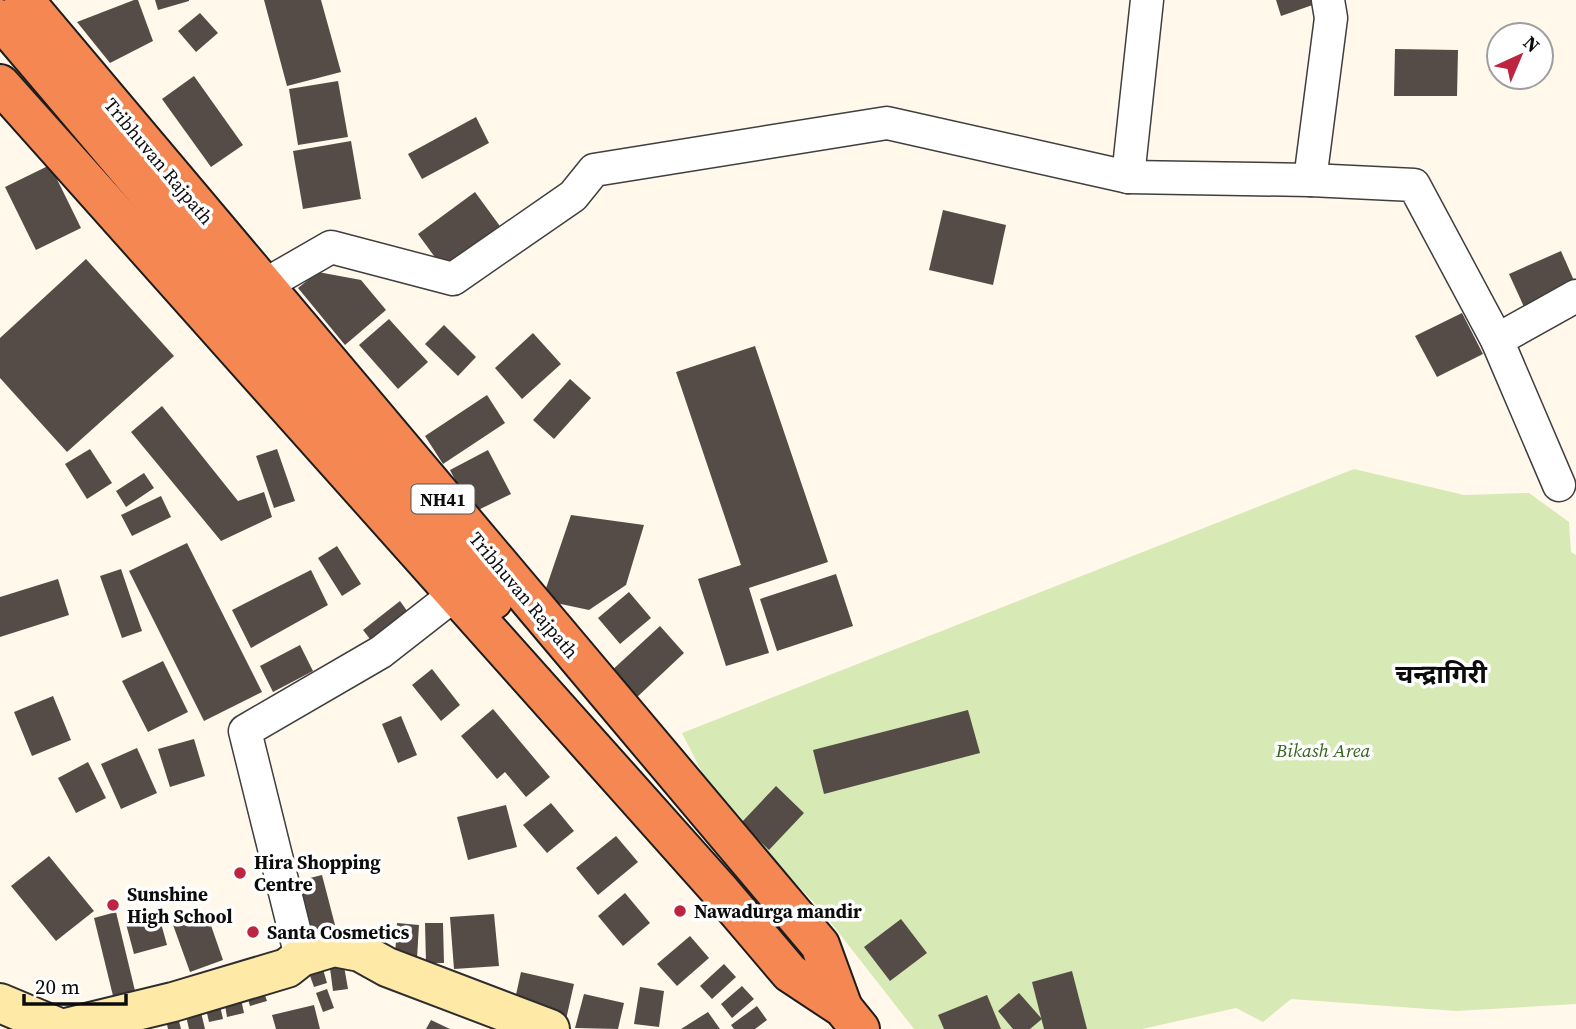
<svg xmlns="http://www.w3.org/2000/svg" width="1576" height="1029" font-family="'Source Serif 4','Noto Sans Devanagari',serif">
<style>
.green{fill:#d7e9b5}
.building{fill:#554c48}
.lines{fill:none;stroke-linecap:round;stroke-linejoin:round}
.street-casing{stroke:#3f3f3f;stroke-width:35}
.secondary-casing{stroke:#2e2e2e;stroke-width:42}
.highway-casing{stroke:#1d1d1d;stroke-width:42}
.street{stroke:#fff;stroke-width:32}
.secondary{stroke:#ffe9a6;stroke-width:38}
.highway{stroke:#f58753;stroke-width:38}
.poi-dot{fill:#bc243f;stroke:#fff;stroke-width:2.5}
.labels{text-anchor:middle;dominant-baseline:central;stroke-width:7;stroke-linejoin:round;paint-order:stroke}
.shield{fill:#fff;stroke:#555;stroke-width:2}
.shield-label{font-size:18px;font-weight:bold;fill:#0c0c0c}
.street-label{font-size:19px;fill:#0c0c0c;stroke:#fff}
.park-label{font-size:19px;font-style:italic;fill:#35641c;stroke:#fff}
.poi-label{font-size:19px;font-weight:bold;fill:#0c0c0c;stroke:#fff;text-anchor:start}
.district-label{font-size:26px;font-weight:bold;fill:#0c0c0c;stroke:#fff}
</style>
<rect width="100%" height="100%" fill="#fff8eb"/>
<polygon class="green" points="1354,469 1464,495 1529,493 1569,522 1571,552 1576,555 1576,1004 1456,1011 1291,999 1263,1022 1236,1008 1142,1029 914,1029 821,910 768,854 708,784 682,733"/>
<g class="building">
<polygon points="134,0 138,0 153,41 110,63 77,22"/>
<polygon points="155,0 189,0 189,1 158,10"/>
<polygon points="264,0 321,0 341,72 287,86"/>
<polygon points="1276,0 1327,0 1281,16"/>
<polygon points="200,13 218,33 196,52 178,31"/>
<polygon points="1395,49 1458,50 1457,96 1394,96"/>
<polygon points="194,76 243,145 211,167 162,99"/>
<polygon points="338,81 348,137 298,145 289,89"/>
<polygon points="476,117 489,143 422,179 408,154"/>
<polygon points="351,141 361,199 303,209 293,151"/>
<polygon points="50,165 81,228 36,250 5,187"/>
<polygon points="475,192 502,229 445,271 418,234"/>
<polygon points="943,210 1006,225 993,285 929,270"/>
<polygon points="1561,251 1576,285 1525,309 1509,274"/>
<polygon points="86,259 174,356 67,452 0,378 0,338"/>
<polygon points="318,272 361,280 386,310 345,345 298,288"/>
<polygon points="1462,313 1483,354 1437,377 1415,336"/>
<polygon points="389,319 428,362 398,389 359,345"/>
<polygon points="444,325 476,357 458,376 425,344"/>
<polygon points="533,333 561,364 522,399 495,368"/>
<polygon points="755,346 828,562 749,588 769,653 726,666 698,579 741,565 676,372"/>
<polygon points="570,379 591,398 554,439 533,420"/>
<polygon points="487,395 505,423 443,464 425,436"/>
<polygon points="162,406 238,501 264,492 272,517 221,541 131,432"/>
<polygon points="90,449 112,483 87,499 65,464"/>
<polygon points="277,449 295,501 274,508 256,456"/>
<polygon points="488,450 511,494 472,513 450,470"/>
<polygon points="144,473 154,488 126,507 116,491"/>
<polygon points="161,496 171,517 132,536 121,515"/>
<polygon points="571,515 644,525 626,585 589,610 542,600"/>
<polygon points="187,543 262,692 204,721 129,571"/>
<polygon points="337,546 361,584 342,596 318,558"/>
<polygon points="121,569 142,631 122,638 100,576"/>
<polygon points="311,570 328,605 251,648 232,610"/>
<polygon points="836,574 853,626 777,651 760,599"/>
<polygon points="58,579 69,615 0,637 0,597"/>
<polygon points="629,592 651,618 620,644 598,618"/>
<polygon points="400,601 410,615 373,643 363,630"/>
<polygon points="660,626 684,653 634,700 609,673"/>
<polygon points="300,645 313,671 273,692 260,666"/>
<polygon points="163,661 188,712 148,732 122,681"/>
<polygon points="432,669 460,705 441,721 412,685"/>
<polygon points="53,696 71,740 32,756 14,712"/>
<polygon points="493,709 550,777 526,797 505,772 497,779 461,736"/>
<polygon points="968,710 980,753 824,794 813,750"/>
<polygon points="401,716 417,755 398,763 382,724"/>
<polygon points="194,739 205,776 170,787 158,749"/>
<polygon points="137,748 157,793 121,809 101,764"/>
<polygon points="88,762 106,798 76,813 58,778"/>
<polygon points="776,786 804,813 769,850 741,823"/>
<polygon points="551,803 574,831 547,853 523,825"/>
<polygon points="506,805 517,847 468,860 457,817"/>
<polygon points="616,836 638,862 598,895 576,868"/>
<polygon points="49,856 94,911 56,941 11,886"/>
<polygon points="322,875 335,925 307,932 294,882"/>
<polygon points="625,893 650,923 623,946 598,916"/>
<polygon points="206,911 223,960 190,972 172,922"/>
<polygon points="116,912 136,995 114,1000 94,918"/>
<polygon points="494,914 499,966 454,969 450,917"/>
<polygon points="159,916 167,945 134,954 126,924"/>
<polygon points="901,919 927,953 890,981 864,947"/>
<polygon points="397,923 419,925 417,958 395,956"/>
<polygon points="425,923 443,923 444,963 426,963"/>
<polygon points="690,936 709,958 677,986 657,964"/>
<polygon points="724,964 736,977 712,999 700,986"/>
<polygon points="322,966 327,983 314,987 308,970"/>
<polygon points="344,966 348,989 333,991 330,968"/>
<polygon points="1072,971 1087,1029 1044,1029 1032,982"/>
<polygon points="521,972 574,984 565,1024 512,1013"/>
<polygon points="260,981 267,1001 250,1006 244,986"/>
<polygon points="742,986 754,999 732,1018 721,1004"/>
<polygon points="640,987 664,991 659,1027 634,1024"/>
<polygon points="327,989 334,1008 323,1012 316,993"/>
<polygon points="239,990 244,1013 227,1017 223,993"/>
<polygon points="1019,993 1042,1019 1030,1029 1013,1029 998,1011"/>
<polygon points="584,994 624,1003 618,1029 575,1028"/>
<polygon points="987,995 1001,1029 944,1029 938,1015"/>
<polygon points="218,997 223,1019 209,1022 204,1000"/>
<polygon points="199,1004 205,1029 189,1029 184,1007"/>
<polygon points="314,1005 320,1029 276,1029 272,1015"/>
<polygon points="757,1006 767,1020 755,1029 734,1029 731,1025"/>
<polygon points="708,1012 720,1029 681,1029"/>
<polygon points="178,1017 181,1029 168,1029 166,1020"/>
<polygon points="431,1020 450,1029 426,1029"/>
</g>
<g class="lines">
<g class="street-casing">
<g id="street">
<polyline points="1128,177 1147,0"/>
<polyline points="1310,180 1331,18 1328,0"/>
<polyline points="263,286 331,247 453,279 573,196 594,170 887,123 1128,177 1310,180 1414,185 1497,340 1559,485"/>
<polyline points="1497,340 1576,296"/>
<polyline points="301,957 245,731 381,652 454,595"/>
</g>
</g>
<g class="secondary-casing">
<g id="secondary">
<polyline points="0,1003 62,1029"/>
<polyline points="62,1029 173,1002 287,968 301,957 334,947 360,952 387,967 550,1029"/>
</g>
</g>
<g class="highway-casing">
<g id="highway">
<polyline points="24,0 820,945 843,1008"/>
<polyline points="0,19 493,600"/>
<polyline points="0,84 722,893 790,973 843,1008 860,1029"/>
</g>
</g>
<use href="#street" class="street"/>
<use href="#secondary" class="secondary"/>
<use href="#highway" class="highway"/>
</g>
<g class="poi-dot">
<circle cx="240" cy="873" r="7"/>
<circle cx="113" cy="905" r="7"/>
<circle cx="680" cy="911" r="7"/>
<circle cx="253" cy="932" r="7"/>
</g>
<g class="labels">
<rect class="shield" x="411.5" y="484.5" width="63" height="29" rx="5"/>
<g class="shield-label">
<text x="443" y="499">NH41</text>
</g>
<g class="street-label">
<text transform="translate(159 161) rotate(50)">Tribhuvan Rajpath</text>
<text transform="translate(524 595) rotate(50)">Tribhuvan Rajpath</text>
</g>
<g class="park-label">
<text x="1323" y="750">Bikash Area</text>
</g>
<g class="poi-label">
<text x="254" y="862">Hira Shopping<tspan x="254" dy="22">Centre</tspan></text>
<text x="127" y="894">Sunshine<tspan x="127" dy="22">High School</tspan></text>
<text x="694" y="911">Nawadurga mandir</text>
<text x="267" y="932">Santa Cosmetics</text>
</g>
<g class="district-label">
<text x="1441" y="674">चन्द्रागिरी</text>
</g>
</g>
<g transform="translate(1520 56) rotate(44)"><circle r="33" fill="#ffffff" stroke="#9e9e9e" stroke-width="2"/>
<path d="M0-5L12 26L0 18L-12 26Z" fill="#bc243f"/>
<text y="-10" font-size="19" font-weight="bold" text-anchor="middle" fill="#0c0c0c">N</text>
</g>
<path d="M24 994v10h102v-10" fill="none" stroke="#0c0c0c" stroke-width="3.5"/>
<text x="35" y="994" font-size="21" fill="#0c0c0c" stroke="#ffffff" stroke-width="5" paint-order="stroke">20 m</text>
</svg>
